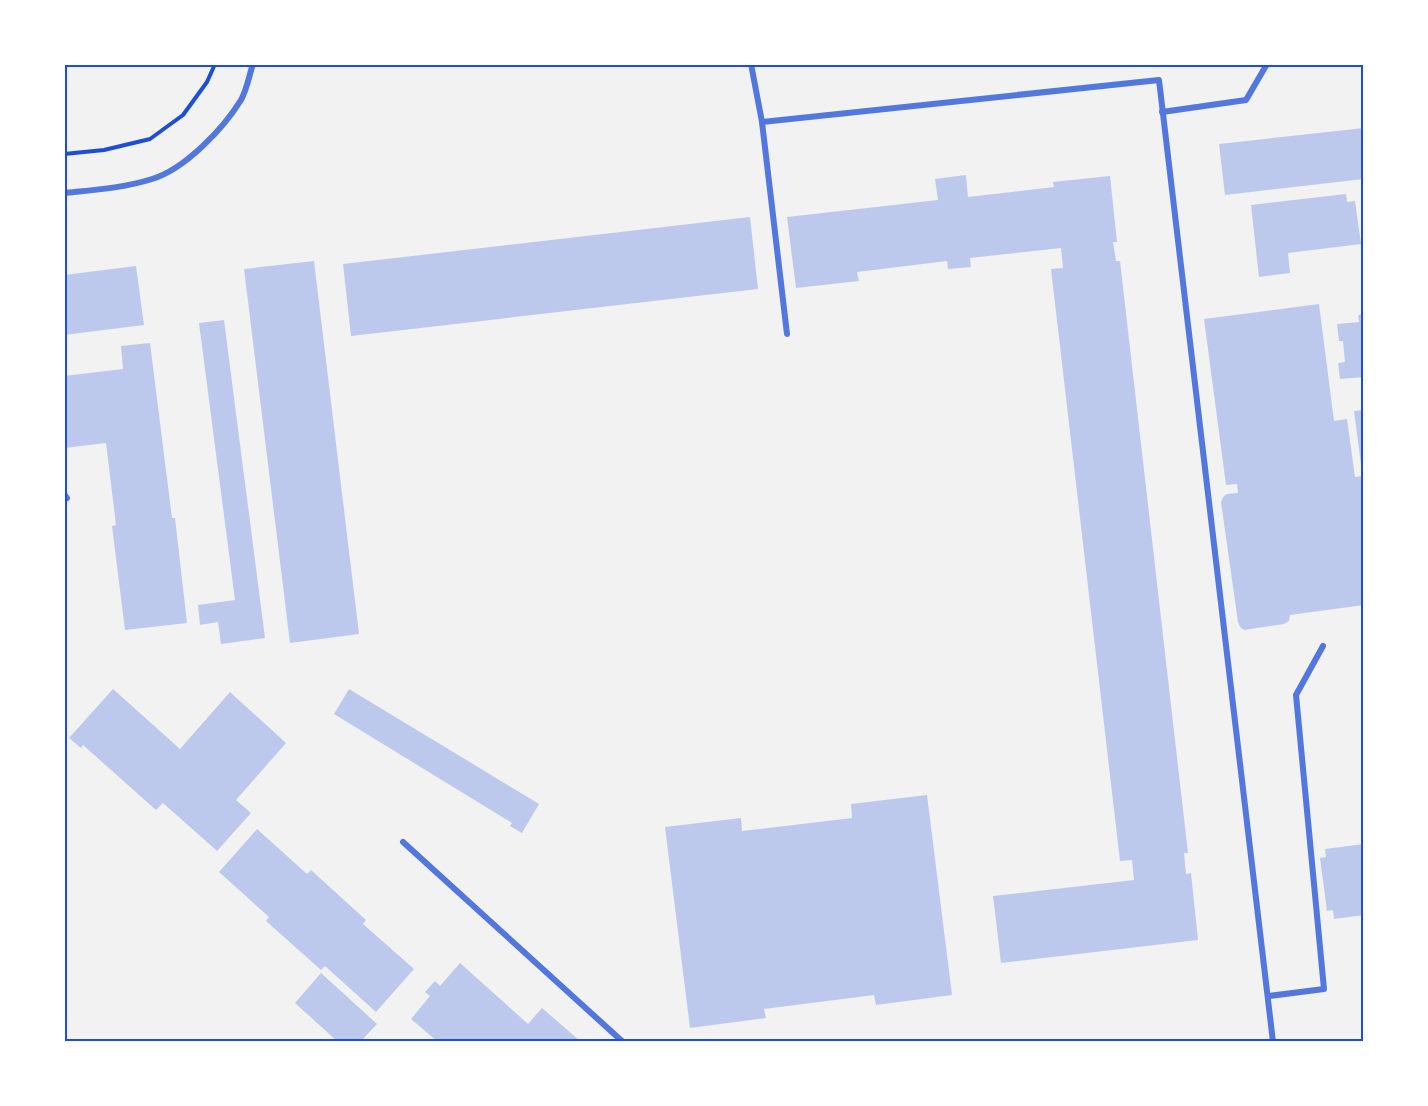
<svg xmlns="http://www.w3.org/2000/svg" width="1428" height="1106" font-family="'DM Sans',sans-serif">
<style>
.building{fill:#bdc9ec}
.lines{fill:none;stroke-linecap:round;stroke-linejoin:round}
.path{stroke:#1d4ed8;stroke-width:4}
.minor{stroke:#5277de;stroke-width:6}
.neatline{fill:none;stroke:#1d4ed8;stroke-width:2}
</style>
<rect width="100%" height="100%" fill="#f2f2f2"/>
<g class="building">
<polygon points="1364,128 1364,179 1225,195 1219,144"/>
<polygon points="966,175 968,197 1054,187 1053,182 1110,176 1117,242 1113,242 1116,261 1120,261 1188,853 1184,853 1186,874 1191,873 1198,940 1001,963 993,896 1134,880 1132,860 1120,861 1051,269 1063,268 1061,248 970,258 971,267 948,269 947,261 857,272 859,281 796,288 787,217 938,200 935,179"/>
<polygon points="1346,194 1347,202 1355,201 1361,244 1288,253 1290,273 1259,277 1251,205"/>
<polygon points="750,217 758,289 351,336 343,264"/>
<polygon points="314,261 359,634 290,643 244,269"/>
<polygon points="136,266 144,325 64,335 64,275"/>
<polygon points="1319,304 1334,421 1347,419 1355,477 1364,476 1364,605 1290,615 1289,621 1284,624 1244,630 1240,627 1238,622 1221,502 1223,497 1227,494 1238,493 1237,484 1226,485 1204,319"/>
<polygon points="1364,314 1364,377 1340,379 1338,363 1345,362 1343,341 1339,341 1337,324 1359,322 1358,315"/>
<polygon points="224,320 265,638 221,644 218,622 200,625 198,605 235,600 199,323"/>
<polygon points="150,343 172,518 175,518 187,623 125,630 112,526 116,525 106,443 64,448 64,376 123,369 121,346"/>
<polygon points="1364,410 1364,472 1362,472 1354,411"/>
<polygon points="113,689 180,749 230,692 286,743 236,800 251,813 217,851 163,803 156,810 83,745 81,748 69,738"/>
<polygon points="349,689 539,804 522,833 510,826 512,823 334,714"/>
<polygon points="927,795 952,995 876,1005 874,995 764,1009 766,1018 690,1028 665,827 741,818 742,831 852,818 851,804"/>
<polygon points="257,829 307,874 311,870 366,920 363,924 414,969 376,1012 325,966 321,970 266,921 269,917 219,872"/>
<polygon points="1364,844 1364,915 1334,919 1333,910 1327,911 1320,858 1326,857 1325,849"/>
<polygon points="460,963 528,1024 542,1008 580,1041 437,1041 411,1019 430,996 425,992 435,981 440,986"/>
<polygon points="321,973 377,1024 361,1041 337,1041 295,1003"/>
</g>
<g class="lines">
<polyline class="path" points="64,154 104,150 150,139 183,115 207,82 215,64"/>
<g class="minor">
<polyline points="751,64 762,122 787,334"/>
<polyline points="1162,112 1246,100 1267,64"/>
<polyline points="762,122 1159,80 1273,1042"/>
<path d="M64 193C93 190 124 188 152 179 185 169 223 129 241 100 247 89 249 76 253 64"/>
<polyline points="64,494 67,498"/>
<polyline points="403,842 623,1042"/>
<polyline points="1269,996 1324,989 1296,695 1323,646"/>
</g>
</g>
<rect width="1428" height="1106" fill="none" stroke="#ffffff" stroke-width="132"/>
<rect x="66" y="66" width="1296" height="974" class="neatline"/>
</svg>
